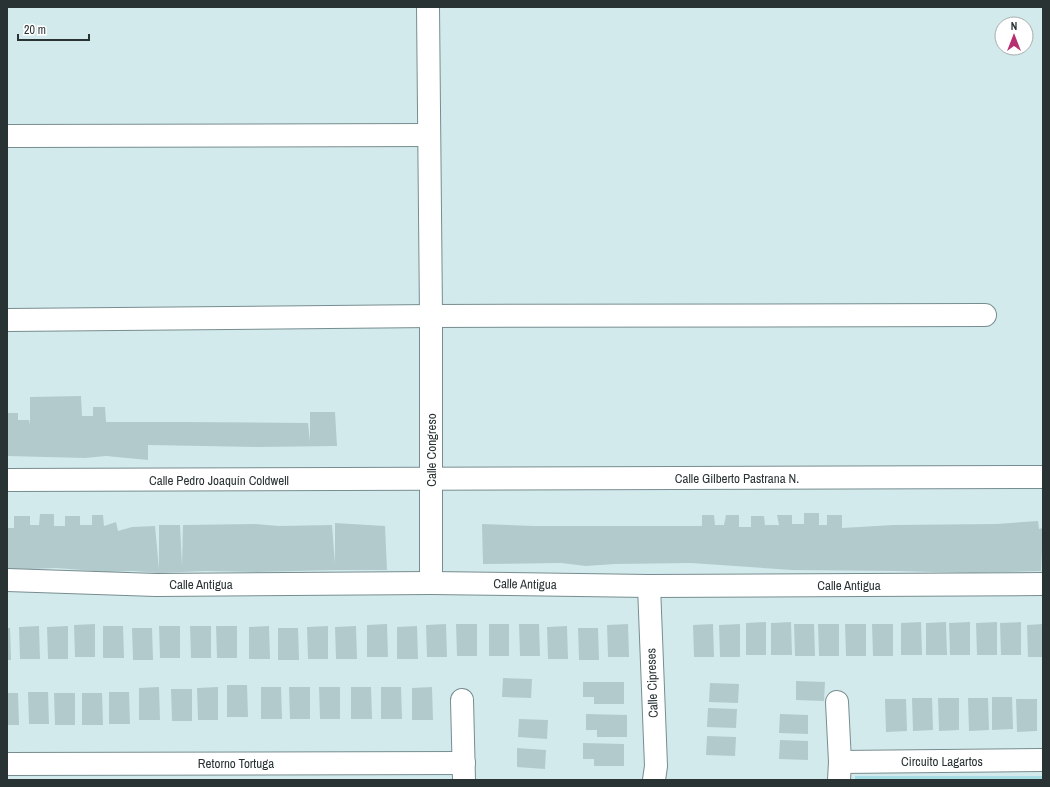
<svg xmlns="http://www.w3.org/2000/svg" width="1050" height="787" font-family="'Archivo Narrow',sans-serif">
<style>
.green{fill:#a6dce3}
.building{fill:#b3cacd}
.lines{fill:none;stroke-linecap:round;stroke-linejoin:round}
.minor-casing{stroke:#778d90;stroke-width:24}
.minor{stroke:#fff;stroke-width:22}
.labels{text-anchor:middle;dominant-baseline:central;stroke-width:3;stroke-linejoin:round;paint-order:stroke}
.street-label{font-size:13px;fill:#2a3334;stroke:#fff}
</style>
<rect width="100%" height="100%" fill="#d3eaed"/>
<rect class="green" x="855" y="776" width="188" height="4"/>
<g class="building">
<polygon points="81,396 82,416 93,416 93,407 105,407 106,422 183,422 308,423 310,442 310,412 335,412 337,446 257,447 148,445 148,460 106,456 85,458 7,456 7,413 18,413 18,420 29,420 30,425 30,397"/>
<polygon points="804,513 819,513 819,525 827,525 827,515 842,515 842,528 893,525 996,524 1038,521 1039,529 1043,528 1041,571 973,573 895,571 792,570 691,563 615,564 586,566 561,563 483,564 482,524 534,526 702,526 702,515 714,515 715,525 724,525 726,515 739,515 739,527 751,527 751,516 764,516 765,525 779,525 777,515 792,515 792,524 804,524"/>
<polygon points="40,514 54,514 54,526 65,526 65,516 80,516 80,525 92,525 92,515 103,515 104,526 116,522 118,531 132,527 155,526 159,569 159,525 180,525 182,566 183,525 255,524 279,526 332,525 335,564 335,523 385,526 387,570 336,570 257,572 205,571 159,573 133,571 107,572 56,568 7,570 7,528 14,528 14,516 30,516 30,525 39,525"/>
<polygon points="766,622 766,655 746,655 746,623"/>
<polygon points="791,622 792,655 771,655 771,623"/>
<polygon points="921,622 922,655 901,655 901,623"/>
<polygon points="946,622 947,655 926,655 926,623"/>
<polygon points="970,622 970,655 950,655 949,623"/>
<polygon points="997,622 997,655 977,655 976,623"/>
<polygon points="1021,622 1021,655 1001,655 1000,623"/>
<polygon points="95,624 95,657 75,657 74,625"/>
<polygon points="387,624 388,657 367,657 367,625"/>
<polygon points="446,624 447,657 427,657 426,625"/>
<polygon points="456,624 477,624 477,656 457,656"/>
<rect x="489" y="624" width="20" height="32"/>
<polygon points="519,624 539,624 540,656 520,656"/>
<polygon points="628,624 629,657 608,657 607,625"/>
<polygon points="713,624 714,657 694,657 693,625"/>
<polygon points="740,624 740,657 720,657 719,625"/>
<polygon points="794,624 814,624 815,656 795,656"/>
<polygon points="818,624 839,624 839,656 819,656"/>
<polygon points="845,624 866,624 866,656 846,656"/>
<polygon points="872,624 893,624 893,656 873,656"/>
<polygon points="1043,624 1043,657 1028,657 1027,625"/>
<polygon points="39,626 40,659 20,659 19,627"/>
<polygon points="68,626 68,659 48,659 47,627"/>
<polygon points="103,626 123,626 124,658 103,658"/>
<polygon points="159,626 180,626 180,658 160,658"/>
<polygon points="190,626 211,626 211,658 191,658"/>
<polygon points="216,626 237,626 237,658 217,658"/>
<polygon points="269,626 270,659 249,659 249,627"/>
<polygon points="328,626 328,659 308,659 307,627"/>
<polygon points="356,626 357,659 336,659 335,627"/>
<polygon points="417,626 418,659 397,659 397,627"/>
<polygon points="567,626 568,659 548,659 547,627"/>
<polygon points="7,628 10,628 11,660 7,660"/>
<polygon points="132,628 152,628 153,660 133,660"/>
<polygon points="278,628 298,628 299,660 278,660"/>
<polygon points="578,628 598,628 599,660 579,660"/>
<polygon points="503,678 532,679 531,698 502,697"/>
<polygon points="796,681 825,682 824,701 796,700"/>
<polygon points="583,682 624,682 624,704 594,704 594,697 583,697"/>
<polygon points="710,683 739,684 738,703 709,702"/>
<polygon points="227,685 247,685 248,717 227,717"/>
<polygon points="159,687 160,720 139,720 139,688"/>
<polygon points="218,687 218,720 198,720 197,688"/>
<polygon points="261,687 281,687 282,719 261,719"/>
<polygon points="289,687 310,687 310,719 290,719"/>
<polygon points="319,687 340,687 340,719 320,719"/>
<polygon points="351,687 371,687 372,719 351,719"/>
<polygon points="381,687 401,687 402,719 381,719"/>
<polygon points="432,687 433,720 412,720 412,688"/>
<polygon points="171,689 192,689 192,721 172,721"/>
<polygon points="28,692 48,692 49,724 29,724"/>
<polygon points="109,692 129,692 130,724 109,724"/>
<polygon points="7,693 18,693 19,725 7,725"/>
<polygon points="54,693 75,693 75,725 55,725"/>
<polygon points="82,693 102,693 103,725 82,725"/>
<polygon points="992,697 1012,697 1013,729 992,730"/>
<polygon points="912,698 932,698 933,730 913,731"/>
<polygon points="938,698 959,698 959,730 939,731"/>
<polygon points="968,698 988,698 989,730 969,731"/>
<polygon points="885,699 906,699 907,731 886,732"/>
<polygon points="1016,699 1037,699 1037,731 1017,732"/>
<polygon points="708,708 737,709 736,728 707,727"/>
<polygon points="586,714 627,715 627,737 597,737 597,730 586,730"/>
<polygon points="780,714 808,715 808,734 779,733"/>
<polygon points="519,719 548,720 547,739 518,737"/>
<polygon points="707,736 736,737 735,756 706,755"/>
<polygon points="780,740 808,741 808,760 779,759"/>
<polygon points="583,743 624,744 624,766 594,766 594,759 583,759"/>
<polygon points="517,748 546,750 545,769 517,767"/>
</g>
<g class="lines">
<g class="minor-casing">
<g id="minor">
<polyline points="428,7 431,316 431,583"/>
<polyline points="7,136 429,135"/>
<polyline points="7,320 431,316 985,315"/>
<polyline points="7,480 1043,477"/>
<polyline points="7,580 156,585 431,583 649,586 1043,584"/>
<polyline points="649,586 656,766 654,780"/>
<polyline points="462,700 464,780"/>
<polyline points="837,702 840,762 839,780"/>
<polyline points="840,762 1043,760"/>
<polyline points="7,764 464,763"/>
</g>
</g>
<use href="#minor" class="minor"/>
</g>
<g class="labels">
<g class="street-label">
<text transform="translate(431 450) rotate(-90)">Calle Congreso</text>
<text x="737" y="478">Calle Gilberto Pastrana N.</text>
<text x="219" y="480">Calle Pedro Joaquín Coldwell</text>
<text x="201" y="584">Calle Antigua</text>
<text transform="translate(525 584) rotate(1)">Calle Antigua</text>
<text x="849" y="585">Calle Antigua</text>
<text transform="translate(652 683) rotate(-92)">Calle Cipreses</text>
<text x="942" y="761">Circuito Lagartos</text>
<text x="236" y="763">Retorno Tortuga</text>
</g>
</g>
<rect width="1050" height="787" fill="none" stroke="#2a3334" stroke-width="16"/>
<g transform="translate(1014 36)"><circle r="19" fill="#ffffff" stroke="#aaadae"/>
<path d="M0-3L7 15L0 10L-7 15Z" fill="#b62f71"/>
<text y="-6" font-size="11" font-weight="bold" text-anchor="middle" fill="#2a3334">N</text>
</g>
<path d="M18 34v6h71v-6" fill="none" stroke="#2a3334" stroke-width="2"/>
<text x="24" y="34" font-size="12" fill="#2a3334" stroke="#ffffff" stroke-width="3" paint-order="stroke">20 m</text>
</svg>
